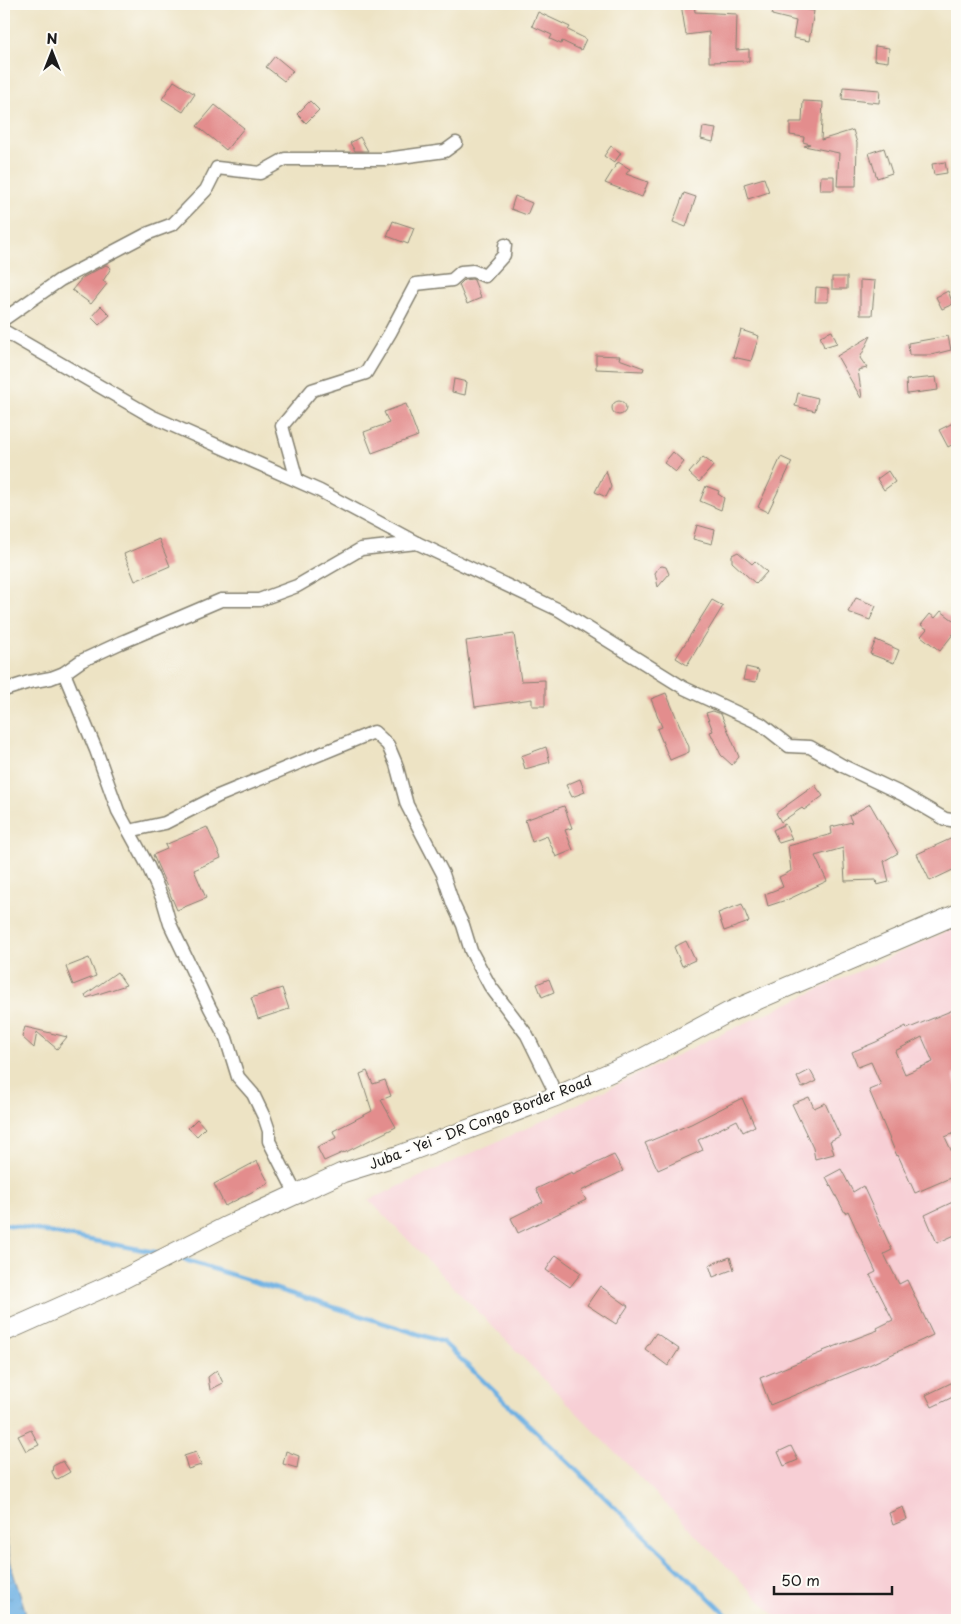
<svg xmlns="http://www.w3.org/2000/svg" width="961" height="1624" font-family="'Playpen Sans',sans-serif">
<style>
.built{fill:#f7cfd5}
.water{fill:url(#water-ripples);stroke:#456680}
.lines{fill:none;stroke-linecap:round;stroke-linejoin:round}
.stream{stroke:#6eb1e3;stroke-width:4.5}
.building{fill:#e38d8d;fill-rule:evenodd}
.minor-casing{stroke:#848070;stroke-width:15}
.primary-casing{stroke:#848070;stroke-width:21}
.minor{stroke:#fff;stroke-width:12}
.primary{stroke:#fff;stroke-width:19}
.labels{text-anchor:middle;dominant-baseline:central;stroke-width:4;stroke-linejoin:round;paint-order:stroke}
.street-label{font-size:14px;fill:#1c1c1c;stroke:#fdfcf7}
</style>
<defs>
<pattern id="water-ripples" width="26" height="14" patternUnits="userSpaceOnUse" patternTransform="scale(1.25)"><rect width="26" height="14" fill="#6eb1e3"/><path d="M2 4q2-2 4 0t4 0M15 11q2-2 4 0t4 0" fill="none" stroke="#5a8fb7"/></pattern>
</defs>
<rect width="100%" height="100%" fill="#fdfcf7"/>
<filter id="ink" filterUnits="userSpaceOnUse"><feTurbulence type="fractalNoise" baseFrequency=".02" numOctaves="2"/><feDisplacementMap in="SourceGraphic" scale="10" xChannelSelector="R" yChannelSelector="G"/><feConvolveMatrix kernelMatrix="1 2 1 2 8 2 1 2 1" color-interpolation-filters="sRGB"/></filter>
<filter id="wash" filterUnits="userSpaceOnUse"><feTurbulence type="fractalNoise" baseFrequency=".0096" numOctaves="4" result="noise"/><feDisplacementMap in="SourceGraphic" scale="20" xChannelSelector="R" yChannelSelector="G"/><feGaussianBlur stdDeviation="1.12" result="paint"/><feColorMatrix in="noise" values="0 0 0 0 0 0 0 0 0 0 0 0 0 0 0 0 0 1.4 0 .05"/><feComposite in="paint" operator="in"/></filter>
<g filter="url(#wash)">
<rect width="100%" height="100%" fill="#ede3c4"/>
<polygon class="built" points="957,927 957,1620 779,1620 369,1200 551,1117 706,1041 929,939"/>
<polygon class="water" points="4,1528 12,1569 25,1610 25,1620 4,1620"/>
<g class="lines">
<g class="stream">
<polyline points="4,1224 160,1253"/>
<polyline points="179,1258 443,1342 732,1620"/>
</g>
</g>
<g id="blocks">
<g class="building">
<polygon points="681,4 694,4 695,12 737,14 736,50 749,49 749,61 709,62 709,32 686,35"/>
<polygon points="775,4 814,11 809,41 793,38 796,21 772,15"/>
<polygon points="538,12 570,27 568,30 586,39 581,50 562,41 561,44 550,39 552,35 532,26"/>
<polygon points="875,46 889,48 888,62 874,60"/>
<polygon points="275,56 293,71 284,81 266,67"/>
<polygon points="174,81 195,94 183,112 162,99"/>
<polygon points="843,87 880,90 879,103 842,99"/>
<polygon points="310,101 319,110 306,123 297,114"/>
<polygon points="803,101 823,102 821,140 853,130 857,143 856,186 837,186 839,153 804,146 810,144 803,142 804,137 790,135 790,122 802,122"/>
<polygon points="215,105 244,128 226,150 197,126"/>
<polygon points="703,127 716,129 713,142 701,139"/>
<polygon points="360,137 368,151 355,151 350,143"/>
<polygon points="611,146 621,153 614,163 604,156"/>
<polygon points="884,148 892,173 877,178 869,153"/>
<polygon points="618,162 630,169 626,174 648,182 642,197 605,183"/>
<polygon points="945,162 947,173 934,175 932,164"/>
<polygon points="821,176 834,176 834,190 820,190"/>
<polygon points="764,178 769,192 748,199 744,184"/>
<polygon points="684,193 696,197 686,227 673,222"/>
<polygon points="515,196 532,203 527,215 511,209"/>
<polygon points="393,221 414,228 408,244 387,236"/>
<polygon points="106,265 111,268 103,281 107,284 91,304 72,290 82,278"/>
<rect x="832" y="277" width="15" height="12"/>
<polygon points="472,279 474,280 481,298 467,304 459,285 464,280"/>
<polygon points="860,280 875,281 872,315 860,315"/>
<polygon points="816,287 828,288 828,302 815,302"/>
<polygon points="948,291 953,304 942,309 936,297"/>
<polygon points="101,306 110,315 99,325 91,317"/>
<polygon points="741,330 759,336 751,361 733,357"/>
<polygon points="832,331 837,343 824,347 820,336"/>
<polygon points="871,336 860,358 867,368 858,370 862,398 861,398 837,356"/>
<polygon points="948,336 951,350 931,355 909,355 908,343"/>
<polygon points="596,355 620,356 619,359 644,368 643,371 596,369"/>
<polygon points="936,377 938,390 907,394 906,380"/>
<polygon points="454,379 467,382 465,395 452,392"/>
<polygon points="798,393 818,398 815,411 795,406"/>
<circle cx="619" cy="408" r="7"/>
<polygon points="406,404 418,436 372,453 364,432 389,423 384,412"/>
<polygon points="957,421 957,442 948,447 939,430"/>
<polygon points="673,452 684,462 676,472 664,463"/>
<polygon points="703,457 714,465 699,482 689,473"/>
<polygon points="781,457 792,462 768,512 758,507"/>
<polygon points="606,470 611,487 606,497 595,492"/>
<polygon points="888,471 895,482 884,490 877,479"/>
<polygon points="706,486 719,491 718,494 724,498 721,510 700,501"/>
<polygon points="697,525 715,530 712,544 693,539"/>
<polygon points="159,539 170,566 135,581 124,554"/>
<polygon points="738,552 752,564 755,561 767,572 756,584 732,562 732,555"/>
<polygon points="662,566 666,567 669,574 658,587 655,573 659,567"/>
<polygon points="856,598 876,606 870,620 848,612"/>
<polygon points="712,600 723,606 687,665 676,658"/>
<polygon points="941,611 957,623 957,629 940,651 921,636 927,629 921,625 930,614 935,618"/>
<polygon points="514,634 521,681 545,680 545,706 532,706 532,699 475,707 466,641"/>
<polygon points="876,640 899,650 894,663 870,654"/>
<polygon points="746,667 759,670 756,682 743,680"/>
<polygon points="666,693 689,747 689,752 670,760 657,729 662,727 651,699"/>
<polygon points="713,711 721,714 739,757 732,765 721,755 710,732 713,731 706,713"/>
<polygon points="546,747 550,762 525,769 521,756"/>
<polygon points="580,779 585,792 572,797 566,785"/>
<polygon points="815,785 823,796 804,810 802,808 781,822 776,813"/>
<polygon points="870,804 898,853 884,861 889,882 877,885 876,880 845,881 843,848 815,856 827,881 789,899 768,906 765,894 783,887 779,877 791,871 788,846 832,834 831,827 852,822 849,816"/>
<polygon points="564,806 572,828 565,830 573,850 556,857 547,836 532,842 525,820"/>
<polygon points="785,824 792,839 779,843 773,830"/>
<polygon points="207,827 221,858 194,870 206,898 177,910 153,855 167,849 165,845"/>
<polygon points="957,836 957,868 930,881 917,854"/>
<polygon points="742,904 749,922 724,931 718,913"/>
<polygon points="686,941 695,960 682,966 674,947"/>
<polygon points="89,958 96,976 73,985 66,967"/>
<polygon points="117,972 126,985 86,998 85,995"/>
<polygon points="549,979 554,992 542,997 537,984"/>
<polygon points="282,988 289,1009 258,1019 251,998"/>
<path d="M953 1010 957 1019V1073L953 1075 957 1088V1132L945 1137 957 1163V1175L915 1193 898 1155 897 1156 869 1090 881 1085 871 1062 858 1067 852 1052 876 1042 906 1026 907 1029ZM922 1037 933 1062 905 1074 895 1051Z"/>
<polygon points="25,1027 38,1030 67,1037 57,1049 37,1032 34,1048 22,1037"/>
<polygon points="810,1070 816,1081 802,1088 797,1077"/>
<polygon points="367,1071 373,1084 385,1080 391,1096 381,1100 396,1127 344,1153 344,1152 324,1161 317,1147 336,1138 333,1131 372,1111 360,1074"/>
<polygon points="809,1097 814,1108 825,1103 840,1136 830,1141 834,1154 815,1159 813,1148 792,1104"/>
<polygon points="742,1098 755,1126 743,1132 737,1120 698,1140 703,1150 658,1170 645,1143 691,1124"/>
<polygon points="197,1119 205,1128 197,1136 188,1128"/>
<polygon points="614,1155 623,1171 581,1191 586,1200 518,1233 511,1218 543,1202 536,1189 572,1172 573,1174"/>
<polygon points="257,1161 269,1183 225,1206 214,1184"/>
<polygon points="841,1169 853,1192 863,1186 892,1250 884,1254 899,1284 907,1280 933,1335 869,1365 770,1405 760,1378 823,1352 823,1351 878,1330 877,1328 893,1320 870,1275 876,1272 848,1211 845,1213 826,1177"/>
<polygon points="957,1200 957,1234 937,1243 925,1215"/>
<polygon points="556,1255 581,1273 570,1287 546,1270"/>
<polygon points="730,1257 734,1269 713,1277 709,1265"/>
<polygon points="600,1286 628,1306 616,1324 587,1305"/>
<polygon points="656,1333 679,1349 668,1366 645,1349"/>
<polygon points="217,1370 223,1383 210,1390 208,1377"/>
<polygon points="953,1382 957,1390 957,1395 932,1407 926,1395"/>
<polygon points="31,1430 39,1445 26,1451 18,1436"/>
<polygon points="791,1446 798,1460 784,1466 778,1452"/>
<polygon points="286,1451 299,1456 297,1468 283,1464"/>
<polygon points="196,1452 201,1465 188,1469 184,1456"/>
<polygon points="63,1461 70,1472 56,1480 52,1472 53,1466"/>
<polygon points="903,1507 907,1519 893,1525 889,1513"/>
</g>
</g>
</g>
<g filter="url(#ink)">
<use href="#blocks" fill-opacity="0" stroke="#848070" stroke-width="1"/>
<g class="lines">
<g class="minor-casing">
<g id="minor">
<polyline points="4,319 60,280 149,233 173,224 206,190 217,168 260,173 285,159 386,159 445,151 456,143"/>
<polyline points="4,331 151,416 320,491 417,543 559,610 684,688 761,724 789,746 810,747 843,766 902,794 945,819 957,821"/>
<polyline points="297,480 282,426 312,390 366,373 390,333 416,284 452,280 461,272 473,271 485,276 504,255 505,245"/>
<polyline points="64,673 96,750 118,811 148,866 163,900 170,924 210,1008 226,1038 238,1077 253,1094 265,1119 269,1131 269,1141 296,1194"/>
<polyline points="4,690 29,682 51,678 64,673 81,661 120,643 221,600 259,600 297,586 361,549 417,543"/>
<polyline points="129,831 165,823 218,796 374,732 388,745 396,764 407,805 443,874 453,904 463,925 471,951 490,986 527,1035 557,1096"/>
</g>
</g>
<g class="primary-casing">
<polyline id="primary" points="4,1332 121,1280 225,1227 342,1173 400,1155 557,1096 643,1058 729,1012 957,914"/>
</g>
<use href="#minor" class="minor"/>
<use href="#primary" class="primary"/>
</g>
</g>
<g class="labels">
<g class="street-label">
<text transform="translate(480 1122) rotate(-21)">Juba - Yei - DR Congo Border Road</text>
</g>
</g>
<rect width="961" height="1624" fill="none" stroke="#fdfcf7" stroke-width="20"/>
<g transform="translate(52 52)" stroke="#fdfcf7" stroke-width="4" paint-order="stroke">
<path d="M0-4L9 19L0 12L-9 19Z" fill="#1c1c1c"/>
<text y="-8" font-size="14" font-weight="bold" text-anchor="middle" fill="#1c1c1c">N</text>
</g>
<path d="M774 1586v8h118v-8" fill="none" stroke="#1c1c1c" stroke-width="2.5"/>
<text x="781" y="1586" font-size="15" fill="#1c1c1c" stroke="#fdfcf7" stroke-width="4" paint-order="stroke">50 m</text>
</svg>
